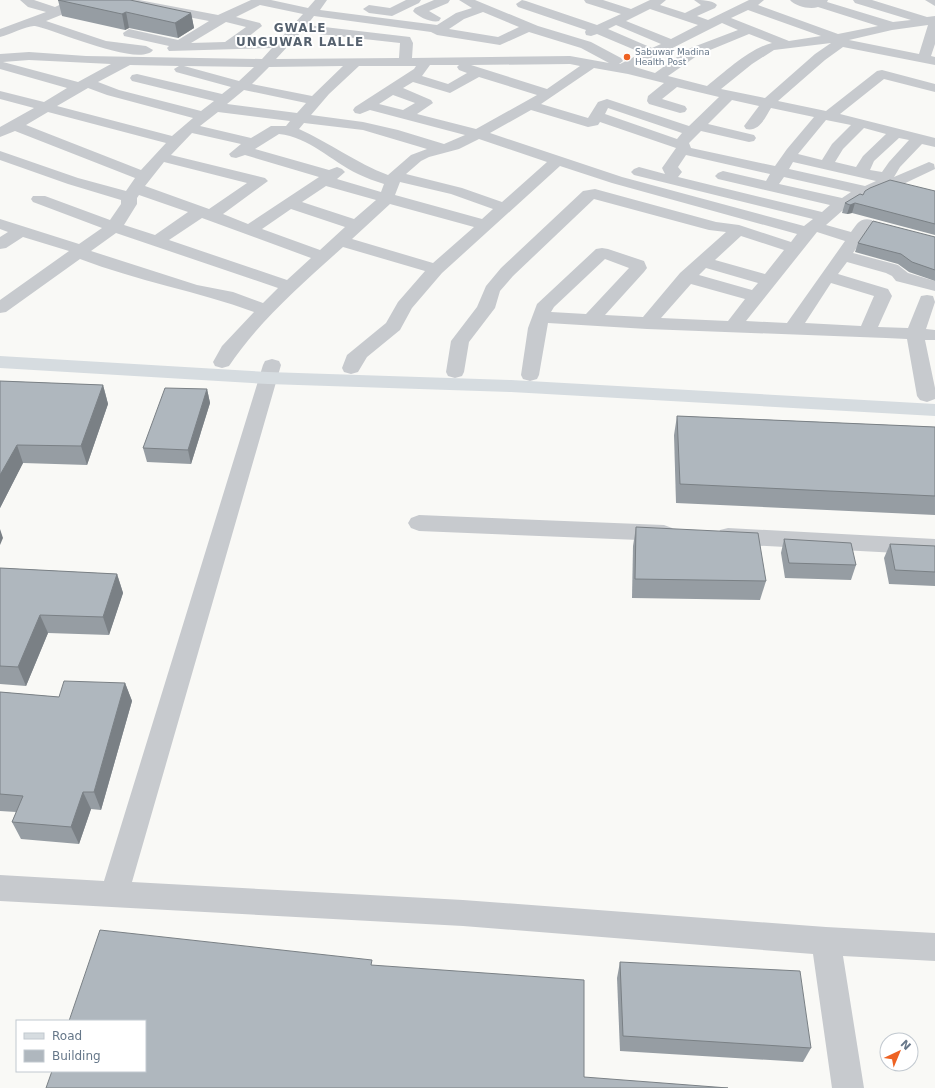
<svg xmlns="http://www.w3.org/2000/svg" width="935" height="1088" font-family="'DejaVu Sans',sans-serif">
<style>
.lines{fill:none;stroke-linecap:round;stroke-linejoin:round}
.minor{fill:#c7cace;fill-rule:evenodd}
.major{fill:#d6dce0;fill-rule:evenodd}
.wall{fill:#969da3}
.shaded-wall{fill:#7a8085}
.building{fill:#afb7be;stroke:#7a8085}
.poi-dot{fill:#ee6222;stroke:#fff;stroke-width:1.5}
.labels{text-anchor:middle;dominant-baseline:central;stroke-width:4;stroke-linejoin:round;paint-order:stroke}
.far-poi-label{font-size:9px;fill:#667789;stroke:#fff;text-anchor:start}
.far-district-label{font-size:12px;font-weight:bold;letter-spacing:1px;fill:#55616e;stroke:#fff}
</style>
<rect width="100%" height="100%" fill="#f9f9f6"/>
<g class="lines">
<g class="minor">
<path d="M20 0H34L55 7 70 0H85L61 15 46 21 106 41 146 46 153 50C140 68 53 29 35 26 28 25 9 35 0 37V29L46 12 28 7Z"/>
<path d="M114 0H139L218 15 251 0H271L308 8 315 0H327L320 10 437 25 456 13 472 8 459 0H475L538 26 591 42 621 58 623 61 619 64H620L642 53 597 34 591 36 586 35 585 32 586 30 518 7 516 4 522 0 526 1 597 25 621 14 586 3 584 0H603L631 9 650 0H666L660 5 685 13 701 5 694 0C702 0 712 0 717 5L715 8 697 16 708 20 749 0H764L758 5 838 34 878 26 818 7C810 10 795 6 790 0H828L827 2 893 22 911 20 855 3 853 0H872L927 17 935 16V44L931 56 935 57V65L843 47 825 60 778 101 826 111 877 71 882 70 935 84V92L884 79 840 114 935 138V147L922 144 900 167 894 177 929 162 934 164 935 169 897 187H887L867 196 842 211 826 225 851 232C857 224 860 217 872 220L874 223 853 253 898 265 908 273 935 281V291L896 281 892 276 886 273 847 262 838 274 888 289 892 296 878 327 908 328 921 296 927 295 933 296 935 302 926 329 935 330V340H925L935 388V399L927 402 920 400 917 396 907 339 886 338 647 329 548 323 539 375 537 379 530 381 523 379 521 375 528 328 537 304 596 249 602 248 608 249 644 261 647 268 644 272 605 315 643 317 680 273 726 232 709 230 594 199 513 276 500 291 495 308 469 342 464 372 462 376 455 378 448 376 446 372 451 341 477 307 486 286 501 268 583 191 595 189 716 222 739 225 791 242 797 234 612 183 560 166 442 273 412 308 400 330 367 357 358 372 351 374 344 372 342 368 347 355 386 323 398 302 425 271 343 247C302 284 259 321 229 366L222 368 215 366 213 362 222 346 254 312C197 291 137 281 80 259L6 312 0 313V300L69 251 23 237 6 248 0 249V237L8 232 0 229V219L79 244 102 228 33 202 31 199 33 196H45L110 220 121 204V200L68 184 0 160V151L78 178 126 191 135 178 15 131 0 137V127L34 108 0 99V91L44 102 67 88 0 69V54L29 52 86 56 262 59 272 48 169 51 167 48 169 46 124 36 123 33 129 29 178 40 209 21 120 4ZM260 5 303 14 279 40 243 41 262 26 260 23 236 17ZM650 9 698 25 671 39 626 21ZM748 10 821 36 789 41 731 18ZM483 12 519 27 498 37 449 29 464 19ZM314 16 431 32 437 35 500 45 529 32 581 48 609 63 570 56 412 58 413 43 410 37 307 25ZM226 22 246 27 225 42 191 43ZM722 23 738 30 688 49 655 73 635 67ZM616 25 661 44 652 48 608 29ZM928 25 919 54 849 40 892 30ZM301 32 400 43 399 58 276 59ZM749 34 772 43C750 48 725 72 707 86L668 76 698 55ZM831 43 815 54 765 98 721 89 752 64 774 50ZM29 60 111 64 78 82 3 62ZM570 64 580 66 547 89 471 65ZM130 65 179 66 174 69 176 72 231 87 222 94 137 74 132 75 130 78 132 81 214 101 201 111 119 90 98 82ZM430 65H459L457 67 459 70 467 73 448 84 422 76ZM184 66 254 67 239 81ZM343 66 312 96 252 84 269 67ZM359 66H416L414 69 355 107 353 110 355 113 360 114 370 110 465 135 444 144 398 130 363 122 311 115 329 94ZM594 68 628 74 664 83 648 96 647 101 649 104 680 113 685 112 687 109 685 106 662 99 677 87 719 97 689 126 607 99 598 102 588 118 541 104ZM479 77 537 95 476 129 417 114 433 103 431 100 403 88 413 82 450 93ZM88 88 107 95 193 118 172 136 57 106ZM244 90 306 103 297 113 227 104ZM393 95 415 103 403 110 379 104ZM732 100 759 106 744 126 746 129C759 132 765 118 771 108L814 117 787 149 775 166 691 148 689 143 701 131 749 142 754 141 756 138 754 135 708 124ZM608 108 682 133 677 139 605 114ZM531 110 588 127 598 125 600 122 676 148 662 168 665 174 639 167 634 169 631 172 634 175 813 219 804 226 622 177 490 133ZM48 112 166 143 141 170 26 125ZM218 112 290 121 286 126H271L251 138 200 126ZM826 120 851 125 832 144 822 160 798 154ZM304 123 363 130 427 149 411 155 388 175C356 163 330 143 299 129ZM864 128 886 134 863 156 856 167 835 162 843 149ZM192 133 241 144 229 154 231 157 236 158 245 155 319 177 248 224 223 214 268 181 265 178 171 155ZM279 134C309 137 331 161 358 174 366 178 375 181 384 184L381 192 337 179 345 172 342 169 337 167 329 170 255 149ZM899 138 909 140 889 162 882 172 870 170 874 161ZM479 139 547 162 502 202 462 188 406 174 421 161 429 157 459 149ZM686 155 770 174 766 181 723 171 718 173 715 176 718 179 830 205 822 212 678 177 682 172 678 167ZM164 162 247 183 209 209 145 186ZM793 162 876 181 865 186 789 169ZM784 177 851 192 842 198 779 184ZM400 182 451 194 493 209 482 219 395 195ZM326 186 376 200 354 219 302 202ZM139 195 188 212 155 235 124 225 137 204V198ZM390 204 474 227 433 263 352 239ZM291 209 345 227 320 250 262 229ZM202 218 311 258 287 280 169 240ZM817 232 845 241 787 323 746 321ZM116 233 278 288 263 303 233 292 197 285 91 251ZM741 236 784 250 765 274 715 260ZM605 259 629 268 586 314 551 312 554 307ZM706 268 758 283 752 290 699 275ZM831 283 874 296 861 326 805 323ZM691 284 745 299 728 321 661 318Z"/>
<polygon points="406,0 421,0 419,3 392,16 369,13 363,9 369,5 390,8"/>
<path d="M434 0H450L448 3 429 11 441 18 439 21C432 23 418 17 413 11L415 8Z"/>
<polygon points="925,0 935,0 935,6"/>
<polygon points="272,359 279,361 281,365 132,882 463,900 826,927 935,933 935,961 843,956 864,1088 832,1088 813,954 463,926 0,901 0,875 104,881 263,365 265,361"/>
<polygon points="419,515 664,525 672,528 675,533 672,538 664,541 419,531 411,528 408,523 411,518"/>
<polygon points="728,528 935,539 935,555 728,544 720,542 717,536 720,530"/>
</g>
<polygon class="major" points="0,356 268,372 511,380 935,404 935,416 511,392 268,384 0,368"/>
</g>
<g class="wall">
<polygon points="58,0 191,13 194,28 178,38 129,28 125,30 62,16"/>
<polygon points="935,191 935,235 852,213 847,214 842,213 845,203 863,195"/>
<polygon points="935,237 935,281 909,272 898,264 855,252 858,243"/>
<polygon points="0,381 103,385 108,404 87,465 23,463 0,508"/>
<polygon points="207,389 210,403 191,464 147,462 143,448"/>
<polygon points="677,416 935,427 935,515 676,503 674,435"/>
<polygon points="636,527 766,581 760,600 632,598 633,546"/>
<polygon points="784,539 856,565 851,580 785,578 781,553"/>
<polygon points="890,544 935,546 935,586 889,584 884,558"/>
<polygon points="0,568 117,574 123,593 109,635 48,633 26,686 0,684"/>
<polygon points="125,683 132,701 101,810 91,809 79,844 21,839 12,822 16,812 0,811 0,692 59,697"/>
<polygon points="620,962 811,1048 803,1062 620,1051 617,978"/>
</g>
<g class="shaded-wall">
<polygon points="126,12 129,28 125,30 122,14"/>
<polygon points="191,13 194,28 178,38 175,23"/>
<polygon points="855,203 852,213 847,214 850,205"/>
<polygon points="103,385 108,404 87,465 81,446"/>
<polygon points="207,389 210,403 191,464 188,450"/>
<polygon points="17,445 23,463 0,508 0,475"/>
<polygon points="0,529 3,538 0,545"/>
<polygon points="117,574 123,593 109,635 103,617"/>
<polygon points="40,615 48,633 26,686 18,667"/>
<polygon points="125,683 132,701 101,810 94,792"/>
<polygon points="83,792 91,809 79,844 71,827"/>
</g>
<g class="building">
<polygon points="58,0 130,0 191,13 175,23 126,12 122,14"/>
<polygon points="890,180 935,191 935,224 855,203 850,205 845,203 860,194 863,195 865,191 870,188"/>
<polygon points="873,221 935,237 935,270 912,262 901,254 858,243"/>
<polygon points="0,381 103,385 81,446 17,445 0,475"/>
<polygon points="165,388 207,389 188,450 143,448"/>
<polygon points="677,416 935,427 935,496 680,484"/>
<polygon points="636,527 758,533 766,581 635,579"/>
<polygon points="784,539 851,543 856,565 789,563"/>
<polygon points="890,544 935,546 935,572 895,570"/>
<polygon points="0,568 117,574 103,617 40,615 18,667 0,666"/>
<polygon points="64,681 125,683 94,792 83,792 71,827 12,822 23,796 0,794 0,692 59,697"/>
<polygon points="100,930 372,960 371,965 584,980 584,1077 728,1088 46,1088 52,1071 145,1071 145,1021 69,1021"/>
<polygon points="620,962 800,971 811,1048 623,1036"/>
</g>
<circle class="poi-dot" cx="627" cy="57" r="4"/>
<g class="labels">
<g class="far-poi-label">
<text x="635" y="52">Sabuwar Madina<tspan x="635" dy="10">Health Post</tspan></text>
</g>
<g class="far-district-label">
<text x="300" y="28">GWALE<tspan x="300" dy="14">UNGUWAR LALLE</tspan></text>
</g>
</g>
<rect x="16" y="1020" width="130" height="52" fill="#ffffff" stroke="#c2c9d0"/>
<rect x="24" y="1033" width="20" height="6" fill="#d6dce0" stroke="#c2c9d0"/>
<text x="52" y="1040" font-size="12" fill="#667789">Road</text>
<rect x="24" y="1050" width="20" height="12" fill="#afb7be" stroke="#c2c9d0"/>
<text x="52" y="1060" font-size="12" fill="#667789">Building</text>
<g transform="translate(899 1052) rotate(44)"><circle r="19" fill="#ffffff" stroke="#c2c9d0"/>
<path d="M0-3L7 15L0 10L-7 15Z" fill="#ee6222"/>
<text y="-6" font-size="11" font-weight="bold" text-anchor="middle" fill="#667789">N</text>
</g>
</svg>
